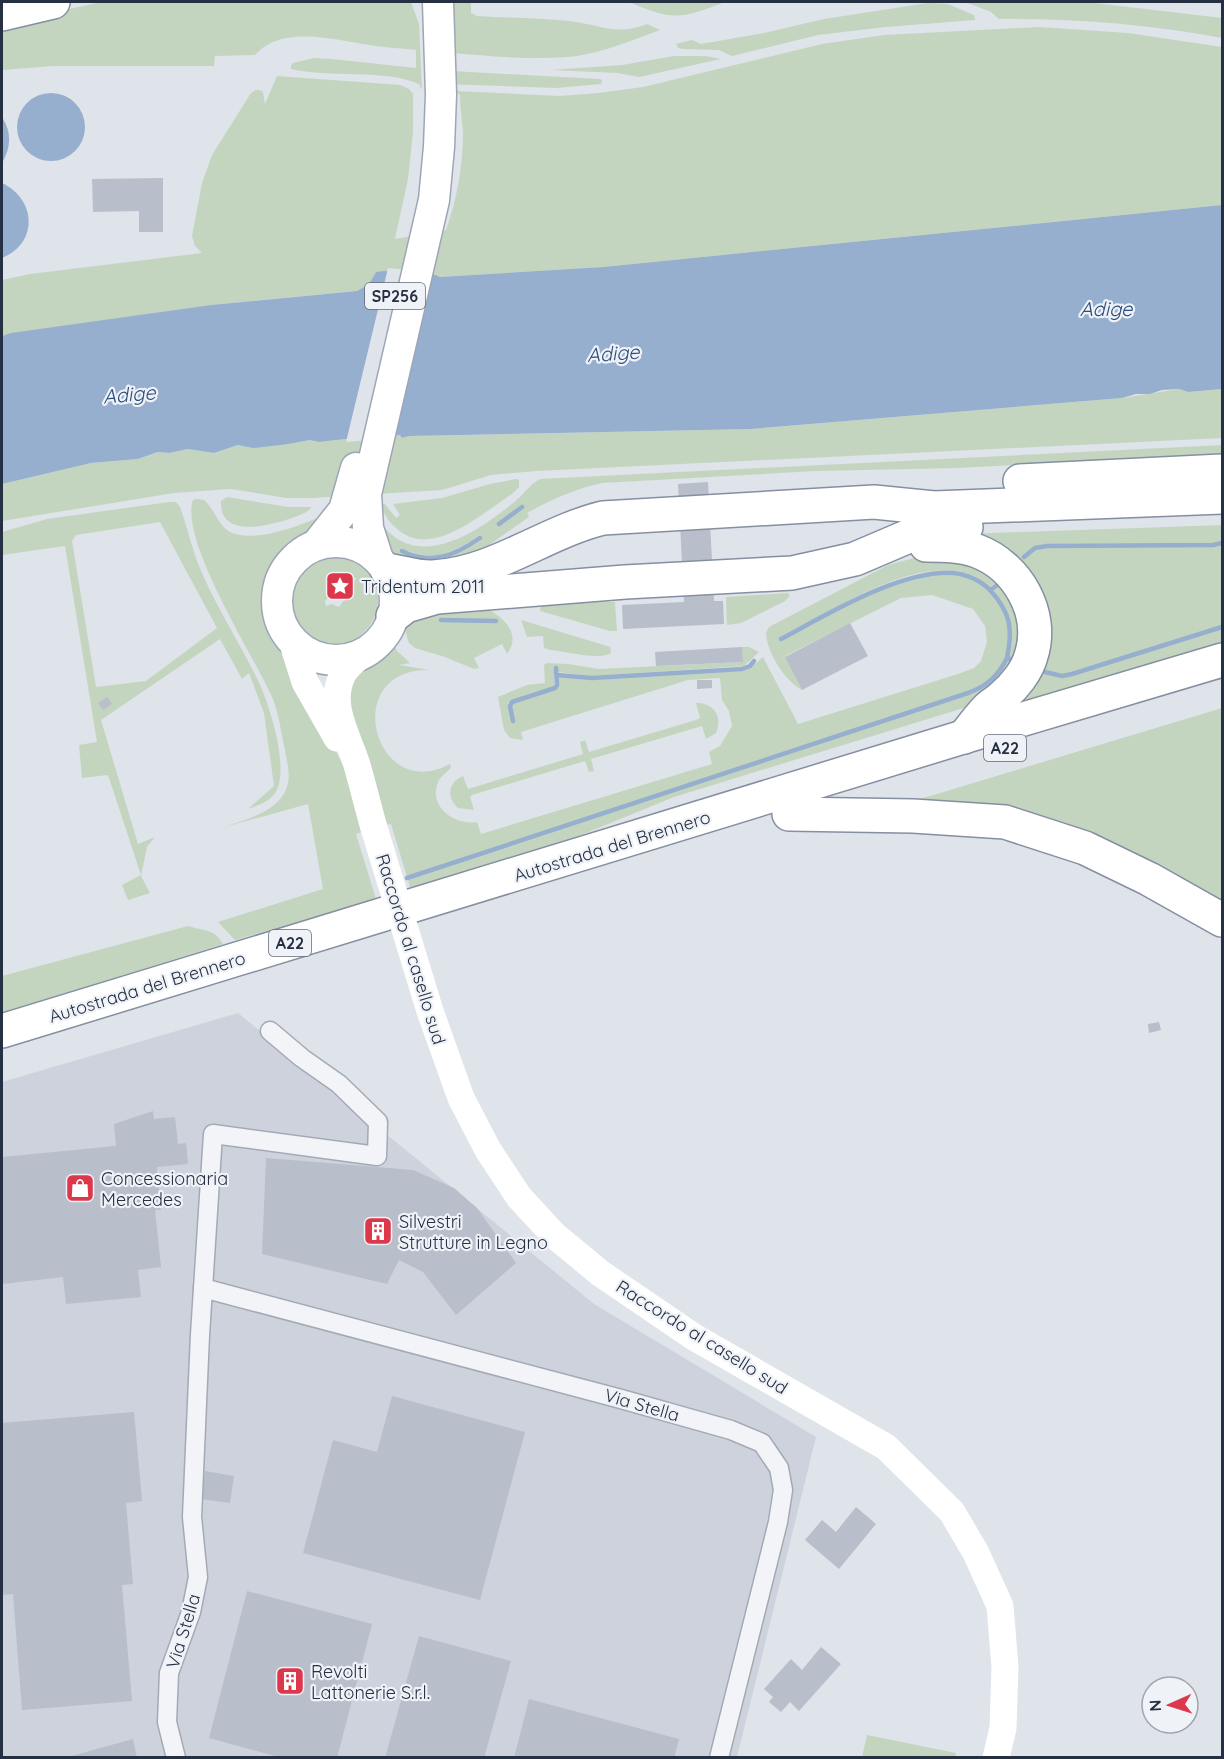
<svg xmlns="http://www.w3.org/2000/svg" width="1224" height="1759" font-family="Quicksand,sans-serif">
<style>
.built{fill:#cdd2dc}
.green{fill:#c4d5bf;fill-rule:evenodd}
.water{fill:#96afce}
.pier{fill:#dfe3ea}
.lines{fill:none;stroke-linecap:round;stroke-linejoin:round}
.stream{stroke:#96afce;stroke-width:4.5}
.building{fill:#b8bfca}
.street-casing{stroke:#a4aab5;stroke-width:21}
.primary-casing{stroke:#9da6b7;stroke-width:33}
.highway-casing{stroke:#858fa2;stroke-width:36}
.street{stroke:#f2f4f8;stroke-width:18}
.secondary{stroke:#fff;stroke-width:27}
.primary{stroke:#fff;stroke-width:30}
.highway{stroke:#fff;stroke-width:33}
.secondary-bridge{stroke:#fff;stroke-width:27}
.labels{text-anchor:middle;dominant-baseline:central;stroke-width:4.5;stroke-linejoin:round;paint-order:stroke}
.shield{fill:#eff2f7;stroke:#626a79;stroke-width:1.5}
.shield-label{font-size:16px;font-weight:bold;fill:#263043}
.poi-label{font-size:18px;fill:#263043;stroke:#eff2f7;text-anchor:start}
.street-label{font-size:18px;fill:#263043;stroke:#eff2f7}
.water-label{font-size:20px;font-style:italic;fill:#2c4d7b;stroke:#eff2f7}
</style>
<rect width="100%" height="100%" fill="#dfe3ea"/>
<polygon class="built" points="238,1013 594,1304 816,1437 737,1757 2,1758 2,1082"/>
<g class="green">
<path d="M102 2H411L419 24 422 90 419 84C386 69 328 78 291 69V65L293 63 314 58 332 59 416 68V50C401 48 385 48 370 45 335 40 282 24 255 55L215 56 214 66H53L2 70V23Z"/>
<path d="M444 2H471V13L477 16C508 18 540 18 570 21 600 25 617 36 647 24L660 30C632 40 598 55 567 57 530 60 490 56 452 53L451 71 600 79 602 80 601 84 556 88 446 84Z"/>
<path d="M629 2H725C681 19 673 21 629 2Z"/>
<path d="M965 2H1086L1222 18V38C1149 24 1074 18 999 19L991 12Z"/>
<polygon points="928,3 948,4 974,15 975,20 886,27 818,35 732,56 719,50 683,49 678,48 676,44 692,40 701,44 764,33 824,19"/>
<path d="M1039 27 1128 33 1222 47V205L603 267 440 277 435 275 376 272 369 284 357 291 211 305 2 336V280L30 274 202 253 195 246 192 236 202 183 212 155 251 93 256 90H260L263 92 265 104 277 76 400 85 409 89 413 94V133L408 179 395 239 446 230C457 199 463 166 463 132 462 120 460 107 460 95L456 91 559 96 599 93 643 87 822 44 884 35Z"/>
<polygon points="674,56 706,56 721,59 639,77 618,73 551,70 622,65"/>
<polygon points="1179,389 1188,392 1222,389 1222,438 536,471 491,475 442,490 313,498 286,498 231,489 174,493 2,521 2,484 91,463 138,459 159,452 169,453 188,449 214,453 238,445 253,447 289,444 310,440 319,442 364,437 401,435 402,438 409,436 751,429 1122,398"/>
<path d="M1222 445V454L958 468 816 471 602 483C575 489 552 499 527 513L529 517 475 555 449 568 394 556 383 545 378 519C416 577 481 530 519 498 526 491 531 484 540 479ZM479 537 481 540C456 555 430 569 402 552L403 549C438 563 449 553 479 537Z"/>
<path d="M516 479 519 480V487L512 494C482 513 431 561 396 528 389 522 383 513 381 504H385L396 518 400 515 393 504 442 498 490 484Z"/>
<path d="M227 497 288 507H312C306 514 295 517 286 520 266 526 219 538 221 501Z"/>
<path d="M197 499 204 500C214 509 217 522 227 530 250 546 300 525 323 516L313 531 287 545 270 566 263 592V608L269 631 321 722 346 771 362 832 356 834 376 899 235 940 218 922 323 889 308 804 221 828C242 821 267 815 281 798 293 783 288 767 285 750 281 733 279 713 272 697 254 656 179 540 193 500Z"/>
<path d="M169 502H176L180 507C188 529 192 551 202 573 219 612 243 648 261 687 271 711 290 770 275 793 268 803 258 805 248 809L274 786 264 713 249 673 242 679 220 639 101 720 138 844 155 837 147 847 141 876 150 893 128 900 122 885 141 875 108 775 82 778 79 745 97 742 65 546 2 555V532L47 519ZM160 522 217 628 146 681 96 687 72 541 76 535Z"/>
<polygon points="1222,525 1222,642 1019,704 1044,647 964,534"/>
<path d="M339 555C409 573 374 660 322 641 311 637 303 631 297 621 276 587 304 557 339 555ZM335 576 356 578 348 592 341 590V594L339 595 344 600 339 607 332 604 326 606 325 601 329 596 328 592 334 587V582L339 583Z"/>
<path d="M918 557 980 564 1016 601 1022 649 980 703 674 797 564 842 410 888 408 880 651 798 978 691 998 675 1008 660 1012 661 1014 658 1009 656C1016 628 1011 613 993 590L996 587 995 584 990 587C983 582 975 576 966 573 912 558 841 606 794 630L781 638V639C791 637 804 628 814 623 860 600 947 545 991 593 1006 609 1012 627 1008 648 1004 667 990 681 974 689L407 877 391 824 385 825C377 798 343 706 351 684 355 673 383 649 392 640L397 651 410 663 399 665 430 670C338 668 374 805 450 764L451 768C447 772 441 776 438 782 428 807 455 826 477 822L481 834 712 764 709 752 720 746 732 726 729 711 722 700 720 678 688 680 521 732 523 740 510 738 504 730 498 697 527 685 545 683 544 665 547 663 568 664 599 669 742 662V647H749L759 652 744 666 591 676 558 672V668H554V688L528 694 508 703 511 721 515 720 512 707 513 704 555 690 558 686V676L589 679 741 671 754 665 763 657 798 724 958 674 974 668 981 661 987 642 985 626 973 609 932 595 901 598 785 656 802 690C785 681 767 653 766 633L769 627 888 565Z"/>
<polygon points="788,593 790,596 785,601 741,623 727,625 726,597"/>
<polygon points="541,601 615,602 617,631 610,631 540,611"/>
<path d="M482 607C501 614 523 633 507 654L502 644 474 658 479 668 474 669 445 657 415 648 409 643 404 627 420 610Z"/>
<path d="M521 620 607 646 610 647 611 653C597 661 567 651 550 650L544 648 543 636 527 637Z"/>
<path d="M696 703C714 703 723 716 716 733L706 739 702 726 591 759 594 771 589 772 585 761 472 795 470 797 474 810 458 808C446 797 448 782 463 776L468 789 583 754 580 742 585 740 589 752 696 720 700 718Z"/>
<polygon points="1222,708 1222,916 1179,891 907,803"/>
<path d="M188 926C203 931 214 928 223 944L2 1013V976Z"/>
<polygon points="867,1735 956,1753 955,1757 862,1757"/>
</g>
<g class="water">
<circle cx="51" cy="127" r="34"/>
<path d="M2 117C12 132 11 148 2 163Z"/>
<path d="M2 183C36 199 39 243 2 258Z"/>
<polygon points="1222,205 1222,389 1188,392 1179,389 1162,390 1150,394 1136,394 1122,398 751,429 409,436 402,438 400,435 364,437 319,442 310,440 289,444 253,448 238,445 214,453 188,449 169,453 158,452 138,459 91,463 2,484 2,336 11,333 211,305 357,291 369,284 376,272 384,271 436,275 440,277 603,267"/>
</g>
<polygon class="pier" points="388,268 433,272 394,438 346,442"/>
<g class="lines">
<g class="stream">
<polyline points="499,524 522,507"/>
<path d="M402 551C432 566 455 555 480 538"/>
<polyline points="1024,557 1035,548 1047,546 1213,545 1222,543"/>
<path d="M990 590C1011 613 1013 629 1007 658"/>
<polyline points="441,620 496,621"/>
<path d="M781 639C828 614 900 570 953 573 967 574 981 581 990 590L996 586"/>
<polyline points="1045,672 1062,676 1072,674 1222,627"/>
<polyline points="557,675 592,678 742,669 750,666 754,661"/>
<polyline points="513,721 510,706 512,702 555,688 557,685 556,668"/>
<path d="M407 878 968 693C987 686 998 676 1007 658L1013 660"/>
</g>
</g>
<g class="building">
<polygon points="163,178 163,232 139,232 139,211 93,212 92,179"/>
<polygon points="708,482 714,601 723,601 724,624 623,629 622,605 684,602 678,484"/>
<polygon points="850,623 868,656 802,690 785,657"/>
<polygon points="742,647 743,662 656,666 655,652"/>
<polygon points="697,680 712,680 712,688 697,689"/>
<polygon points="107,697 112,704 103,710 98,703"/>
<polygon points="1159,1022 1161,1030 1149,1033 1148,1024"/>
<polygon points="153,1111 154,1119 175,1117 178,1144 186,1143 188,1164 157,1167 161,1210 155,1210 161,1267 138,1270 141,1297 66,1304 63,1277 2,1284 2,1157 116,1146 114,1124"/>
<polygon points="266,1158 413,1170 454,1188 477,1208 516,1263 456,1315 423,1272 399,1260 387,1284 262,1254"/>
<polygon points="392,1396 525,1432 480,1600 303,1553 333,1440 377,1452"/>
<polygon points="134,1412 142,1501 126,1503 133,1584 122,1585 132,1701 22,1710 13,1594 2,1595 2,1423"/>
<polygon points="205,1471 234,1476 230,1503 201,1499"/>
<polygon points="856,1507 876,1524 839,1569 805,1540 822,1520 836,1532"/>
<polygon points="247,1591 372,1624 337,1758 282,1758 209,1738"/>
<polygon points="419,1636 511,1661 484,1758 385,1758"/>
<polygon points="821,1647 841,1664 799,1711 790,1702 781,1712 769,1702 773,1697 764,1689 791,1659 802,1670"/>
<polygon points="529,1699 679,1739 674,1758 514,1758"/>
<polygon points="133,1739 137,1758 68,1758 68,1757"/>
</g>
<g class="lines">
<g class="street-casing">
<g id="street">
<polyline points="203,1288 621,1399 731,1430 762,1443 779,1468 783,1490 778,1522 719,1758"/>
<polyline points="176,1758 167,1722 169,1673 191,1612 198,1577 192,1517 200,1335 213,1134 377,1156 378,1122 339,1084 302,1058 270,1031"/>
</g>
</g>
<g class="primary-casing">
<g id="primary">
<circle cx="336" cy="601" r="59"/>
<polyline points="317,544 344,510 356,468"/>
<polyline points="378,559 368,528 366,494 434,200 439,147 441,94 438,2"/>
</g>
</g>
<g class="highway-casing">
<g id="highway">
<polyline points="2,14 53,2"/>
<polyline points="1020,481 1222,471"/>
<path d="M926 545C943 545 961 545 977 551 1017 566 1045 613 1031 656 1027 671 1014 687 1002 697 998 701 992 704 988 708 979 717 972 727 964 737"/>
<path d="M387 570C402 572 417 578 433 577 494 574 545 532 603 518L874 502 934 508 1222 497"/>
<polyline points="393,616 406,606 437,597 625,582 792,573 855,559 923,530 966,527"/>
<polyline points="789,814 913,816 1005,822 1085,848 1149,879 1222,920"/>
<polyline points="2,1031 963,737 1222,660"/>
</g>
</g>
<use href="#street" class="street"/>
<g class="secondary">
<polyline points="292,641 305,682 337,738"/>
<path d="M361 655C354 661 345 668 342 676 328 706 348 736 357 765 363 786 368 807 374 828"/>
<polyline points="430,1011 461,1098 488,1150 519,1197 554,1235 600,1273 694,1337 886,1447 952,1512 976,1553 1000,1606 1005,1667 1003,1728 996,1758"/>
</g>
<use href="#primary" class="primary"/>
<use href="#highway" class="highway"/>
<polyline class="secondary-bridge" points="374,828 430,1011"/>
</g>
<defs>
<g id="sight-square" transform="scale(1.5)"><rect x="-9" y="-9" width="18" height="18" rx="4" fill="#dc374b" stroke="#eff2f7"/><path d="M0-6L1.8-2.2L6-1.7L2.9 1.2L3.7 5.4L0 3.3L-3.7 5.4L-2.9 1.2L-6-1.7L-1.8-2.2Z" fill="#fff"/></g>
<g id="shop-square" transform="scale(1.5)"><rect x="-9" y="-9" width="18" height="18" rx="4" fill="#dc374b" stroke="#eff2f7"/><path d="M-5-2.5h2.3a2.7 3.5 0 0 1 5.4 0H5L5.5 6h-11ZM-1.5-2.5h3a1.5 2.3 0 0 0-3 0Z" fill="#fff"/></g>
<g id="building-square" transform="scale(1.5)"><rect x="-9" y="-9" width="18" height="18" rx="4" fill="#dc374b" stroke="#eff2f7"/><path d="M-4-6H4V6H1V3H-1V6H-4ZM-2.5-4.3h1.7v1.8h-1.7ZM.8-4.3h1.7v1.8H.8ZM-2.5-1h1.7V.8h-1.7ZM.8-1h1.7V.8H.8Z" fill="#fff"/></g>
</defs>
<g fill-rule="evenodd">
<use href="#sight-square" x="340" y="586"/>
<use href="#shop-square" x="80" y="1188"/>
<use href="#building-square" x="378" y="1231"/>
<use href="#building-square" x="290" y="1681"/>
</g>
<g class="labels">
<g class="shield">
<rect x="365" y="283" width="60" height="26" rx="4.5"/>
<rect x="984" y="735" width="42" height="26" rx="4.5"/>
<rect x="269" y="930" width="42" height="26" rx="4.5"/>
</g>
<g class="shield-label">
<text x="395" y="296">SP256</text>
<text x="1005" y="748">A22</text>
<text x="290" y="943">A22</text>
</g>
<g class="poi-label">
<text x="361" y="586">Tridentum 2011</text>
<text x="101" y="1178">Concessionaria<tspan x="101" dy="21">Mercedes</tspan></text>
<text x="399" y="1221">Silvestri<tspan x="399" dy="21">Strutture in Legno</tspan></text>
<text x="311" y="1671">Revolti<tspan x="311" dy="21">Lattonerie S.r.l.</tspan></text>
</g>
<g class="street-label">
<text transform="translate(612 846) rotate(-17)">Autostrada del Brennero</text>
<text transform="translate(411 949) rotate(73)">Raccordo al casello sud</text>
<text transform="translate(147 987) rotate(-17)">Autostrada del Brennero</text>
<text transform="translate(702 1337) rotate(32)">Raccordo al casello sud</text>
<text transform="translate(642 1405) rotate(16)">Via Stella</text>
<text transform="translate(183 1631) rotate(-73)">Via Stella</text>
</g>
<g class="water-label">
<text x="1106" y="308">Adige</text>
<text transform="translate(613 353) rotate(-4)">Adige</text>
<text transform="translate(129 394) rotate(-5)">Adige</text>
</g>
</g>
<rect width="1224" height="1759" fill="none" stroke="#263043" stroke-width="6"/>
<g transform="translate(1170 1705) rotate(267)"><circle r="28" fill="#eff2f7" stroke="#9fa4af" stroke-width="1.5"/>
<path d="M0-4.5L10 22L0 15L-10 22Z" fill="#dc374b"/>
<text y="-9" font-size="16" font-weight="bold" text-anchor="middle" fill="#263043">N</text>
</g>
</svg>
